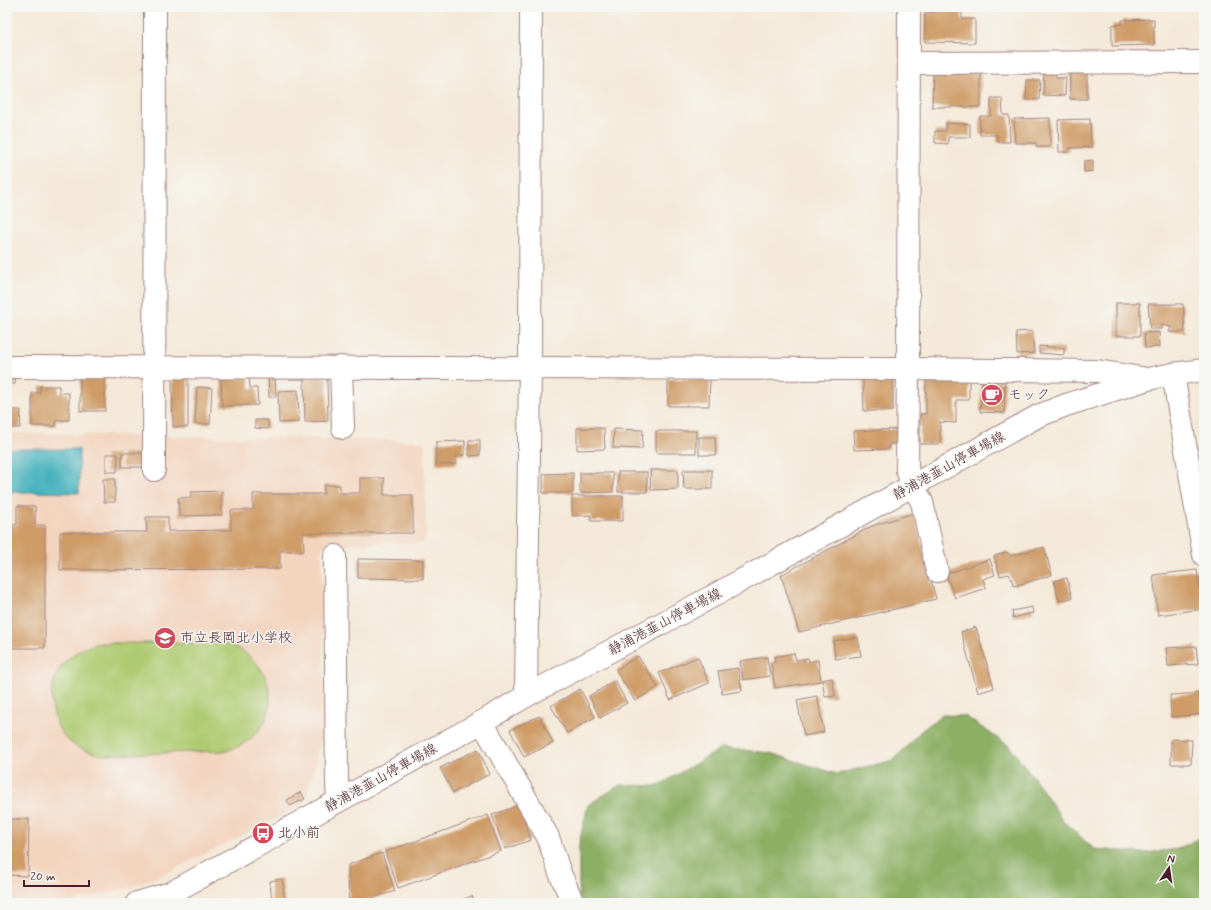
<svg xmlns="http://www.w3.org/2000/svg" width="1211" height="910" font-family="Mynerve,'Klee One',sans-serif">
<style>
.built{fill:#f3d4be}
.green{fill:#afcb71;stroke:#7c754e}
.forest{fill:#8baf63;stroke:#6a6747}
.water{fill:#3eaeb9;stroke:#446672}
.building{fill:#cf9c68}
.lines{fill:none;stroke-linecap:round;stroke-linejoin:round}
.minor-casing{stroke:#9f8482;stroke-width:24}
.major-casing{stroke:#9f8482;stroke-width:24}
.minor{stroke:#fff;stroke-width:22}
.major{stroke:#fff;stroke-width:22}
.labels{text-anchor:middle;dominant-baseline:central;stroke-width:3;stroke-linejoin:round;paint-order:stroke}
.poi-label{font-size:14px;fill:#4a1f2b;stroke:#f6f6f2;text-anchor:start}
.street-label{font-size:14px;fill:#4a1f2b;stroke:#f6f6f2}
</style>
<rect width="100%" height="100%" fill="#f6f6f2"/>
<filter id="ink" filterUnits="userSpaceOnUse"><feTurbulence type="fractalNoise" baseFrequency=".025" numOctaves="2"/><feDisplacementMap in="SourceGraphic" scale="8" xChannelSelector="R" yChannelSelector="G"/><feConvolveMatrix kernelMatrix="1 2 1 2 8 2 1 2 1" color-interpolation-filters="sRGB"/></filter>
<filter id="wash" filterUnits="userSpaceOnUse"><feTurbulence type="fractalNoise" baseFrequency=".012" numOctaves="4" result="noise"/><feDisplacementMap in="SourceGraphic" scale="16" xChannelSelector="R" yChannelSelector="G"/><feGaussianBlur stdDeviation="0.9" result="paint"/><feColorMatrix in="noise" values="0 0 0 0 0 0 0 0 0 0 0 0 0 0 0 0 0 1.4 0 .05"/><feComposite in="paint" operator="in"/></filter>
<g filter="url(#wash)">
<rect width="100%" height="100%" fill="#f4e9d8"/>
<polygon class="built" points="7,433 422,441 425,446 426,537 423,543 355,543 322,548 324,728 304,805 162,875 132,887 66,903 7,903"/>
<path class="green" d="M100 643H225C283 662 287 733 226 751L102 755C88 751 73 748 64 736 58 729 55 719 53 711 46 676 66 650 100 643Z"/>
<polygon class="forest" points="942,715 965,716 1009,746 1035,779 1064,822 1094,849 1145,853 1178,849 1204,836 1204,903 579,903 579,844 588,805 620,785 658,786 722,748 770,753 837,774 894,760 921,731"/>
<polygon class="water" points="7,449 79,449 79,493 7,492"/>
<g id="blocks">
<g class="building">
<polygon points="935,7 962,7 962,19 975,19 975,43 925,42 925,13 935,12"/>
<polygon points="1154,19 1154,45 1112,46 1112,25 1122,24 1122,20"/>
<polygon points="933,72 981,72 981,107 932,107"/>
<polygon points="1044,72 1056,73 1056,78 1066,78 1065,96 1043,95"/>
<rect x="1070" y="72" width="17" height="27"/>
<rect x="1202" y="73" width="2" height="25"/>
<polygon points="1027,80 1040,80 1039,100 1026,100"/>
<polygon points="991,98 1002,98 1003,115 1009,115 1010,142 997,142 997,135 980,135 980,116 991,116"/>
<polygon points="1050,118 1050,147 1036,147 1036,143 1015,143 1014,119"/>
<polygon points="1090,119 1091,147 1069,148 1069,152 1059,152 1058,120"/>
<polygon points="946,123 970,124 970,137 948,137 948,144 935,143 935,131 946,131"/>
<polygon points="1093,160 1093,171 1084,172 1084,161"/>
<rect x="1116" y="303" width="24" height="33"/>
<polygon points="1148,304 1183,304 1185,332 1169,332 1171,327 1162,325 1162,329 1150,329"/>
<polygon points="1032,331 1034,353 1017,354 1016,332"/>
<polygon points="1159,332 1160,347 1145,348 1144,333"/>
<polygon points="1039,346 1064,348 1064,355 1039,353"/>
<polygon points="268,374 275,374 276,397 269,397"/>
<polygon points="10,376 16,376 15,384 10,384"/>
<polygon points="188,377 188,427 173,427 172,378"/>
<polygon points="249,377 250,388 257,388 258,405 222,406 221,379"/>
<polygon points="327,377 328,421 305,422 304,378"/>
<rect x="80" y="378" width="25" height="33"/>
<polygon points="668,379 710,379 709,406 668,406"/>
<polygon points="863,379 893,379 893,411 864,411"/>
<polygon points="926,379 969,379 969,400 956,400 956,423 940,422 940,444 920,444 920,414 926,414"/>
<polygon points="982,381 1005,382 1004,413 980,412"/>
<polygon points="40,386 59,386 59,393 69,393 69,420 56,420 56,426 32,426 32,393 40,393"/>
<polygon points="197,387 212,388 210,424 195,424"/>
<polygon points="298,390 299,422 279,423 278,391"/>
<polygon points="7,410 21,410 20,428 7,428"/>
<polygon points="255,420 268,420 268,429 255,428"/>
<polygon points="577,428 604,428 605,449 577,450"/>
<polygon points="614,429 643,430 642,449 613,448"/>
<polygon points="899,429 899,444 889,444 889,449 854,450 853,431"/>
<rect x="656" y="431" width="40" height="22"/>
<polygon points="699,437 715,437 716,455 699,455"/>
<polygon points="469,440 480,440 480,455 469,456"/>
<polygon points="465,441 465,455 456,455 457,464 436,465 436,442"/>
<rect x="122" y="453" width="21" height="14"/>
<polygon points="106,454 118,454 117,472 106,472"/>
<polygon points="650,470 678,470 678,489 651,490"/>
<polygon points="683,470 712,470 712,489 684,489"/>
<rect x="618" y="472" width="29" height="20"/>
<polygon points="573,473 573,493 543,493 543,474"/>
<polygon points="580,473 613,473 613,492 580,493"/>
<polygon points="360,478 384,478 384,495 413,495 413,533 303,533 304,551 280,551 280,569 60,570 60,532 147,532 146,517 168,517 168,531 231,530 231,510 253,510 253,494 324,494 324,485 340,485 340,493 360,493"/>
<polygon points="103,479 115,479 115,502 104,502"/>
<polygon points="222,491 222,515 179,516 178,498 191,497 191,492"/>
<polygon points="572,496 623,496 623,521 591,521 591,515 572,516"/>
<polygon points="17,506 35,506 35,525 45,525 45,648 7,648 7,525 17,525"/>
<polygon points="914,513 936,599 799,632 781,575 872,526"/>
<polygon points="1044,547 1052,575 1014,586 1009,574 1000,576 994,556 1007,552 1011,556"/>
<polygon points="358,559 423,560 423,579 358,578"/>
<polygon points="990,559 995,575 983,579 986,588 955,598 946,574"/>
<polygon points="1197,570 1203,609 1158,615 1153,575"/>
<polygon points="1067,578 1072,598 1059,601 1054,581"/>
<polygon points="1032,607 1033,613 1013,618 1012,611"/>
<polygon points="976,627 994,688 978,693 961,632"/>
<polygon points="858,637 861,656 835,659 833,641"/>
<polygon points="1196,646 1198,664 1168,666 1166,648"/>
<polygon points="794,653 796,660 808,658 809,662 818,660 821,681 775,688 771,663 775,662 774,657"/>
<polygon points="638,656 658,687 635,701 616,670"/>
<polygon points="698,657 709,683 670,700 659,673"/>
<polygon points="767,657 770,676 743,680 740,661"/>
<polygon points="738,668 742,691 722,694 718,671"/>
<polygon points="832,678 835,696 825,697 822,680"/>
<polygon points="615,681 627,703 600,718 589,696"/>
<polygon points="580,689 595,717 567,733 551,706"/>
<polygon points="1204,693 1204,714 1171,717 1170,695"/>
<polygon points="817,696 824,732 804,736 797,700"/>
<polygon points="539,716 553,743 524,757 510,730"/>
<polygon points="1171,739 1192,740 1191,764 1171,764"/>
<polygon points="478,749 490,774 453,793 440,768"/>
<polygon points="301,792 305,799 290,806 287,800"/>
<polygon points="519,805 531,840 505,849 492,815"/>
<polygon points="488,815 501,851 398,888 385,852"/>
<polygon points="7,819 29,819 28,876 7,875"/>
<polygon points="382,853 395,891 358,903 349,903 348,865"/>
<polygon points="282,879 285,903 272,903 270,881"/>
<polygon points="472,896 475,903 453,903"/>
</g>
</g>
</g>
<g filter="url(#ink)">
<use href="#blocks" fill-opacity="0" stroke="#9f8482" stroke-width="1"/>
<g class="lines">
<g class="minor-casing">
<g id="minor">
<polyline points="909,7 908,369 907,470 913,486 922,502 937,571"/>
<polyline points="909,63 1204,62"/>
<polyline points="7,367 908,369 1097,371 1148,379"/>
<polyline points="341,367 343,428"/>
<polyline points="1173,374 1204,555"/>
<polyline points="154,470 155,7"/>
<polyline points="335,556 337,783 338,801"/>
<polyline points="526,696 530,368 531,7"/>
<polyline points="482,722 548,837 560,873 573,903"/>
</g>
</g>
<g class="major-casing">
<polyline id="major" points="137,903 171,893 482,722 526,696 715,595 1038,416 1066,405 1148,379 1173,374 1204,370"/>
</g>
<use href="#minor" class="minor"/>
<use href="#major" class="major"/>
</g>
</g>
<defs>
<g id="cafe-disc" transform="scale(1.15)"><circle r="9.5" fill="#d1495b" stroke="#f6f6f2"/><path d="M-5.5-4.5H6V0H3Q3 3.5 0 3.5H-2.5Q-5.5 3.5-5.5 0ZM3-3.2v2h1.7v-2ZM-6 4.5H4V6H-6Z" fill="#fff"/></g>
<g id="school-disc" transform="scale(1.15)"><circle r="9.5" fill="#d1495b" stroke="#f6f6f2"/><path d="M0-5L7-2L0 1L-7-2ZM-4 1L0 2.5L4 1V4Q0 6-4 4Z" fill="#fff"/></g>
<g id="bus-disc" transform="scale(1.15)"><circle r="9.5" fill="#d1495b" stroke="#f6f6f2"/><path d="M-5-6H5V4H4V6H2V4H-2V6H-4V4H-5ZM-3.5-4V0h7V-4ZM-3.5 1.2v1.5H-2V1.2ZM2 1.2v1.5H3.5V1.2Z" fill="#fff"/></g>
</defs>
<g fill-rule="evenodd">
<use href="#cafe-disc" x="992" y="395"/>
<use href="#school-disc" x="165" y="638"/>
<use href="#bus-disc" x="263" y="833"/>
</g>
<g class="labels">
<g class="poi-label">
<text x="1008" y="395">モック</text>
<text x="180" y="638">市立長岡北小学校</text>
<text x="278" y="833">北小前</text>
</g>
<g class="street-label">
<text transform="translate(949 466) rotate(-29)">静浦港韮山停車場線</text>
<text transform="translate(665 622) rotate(-28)">静浦港韮山停車場線</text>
<text transform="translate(381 778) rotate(-29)">静浦港韮山停車場線</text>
</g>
</g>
<rect width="1211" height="910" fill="none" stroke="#f6f6f2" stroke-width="24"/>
<g transform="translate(1169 868) rotate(13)" stroke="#f6f6f2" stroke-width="3" paint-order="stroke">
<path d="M0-3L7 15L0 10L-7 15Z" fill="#4a1f2b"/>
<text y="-6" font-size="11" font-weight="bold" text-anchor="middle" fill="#4a1f2b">N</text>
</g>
<path d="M24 880v6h65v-6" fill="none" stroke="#4a1f2b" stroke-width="2"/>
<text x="30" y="880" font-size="12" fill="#4a1f2b" stroke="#f6f6f2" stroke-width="3" paint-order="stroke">20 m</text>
</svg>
